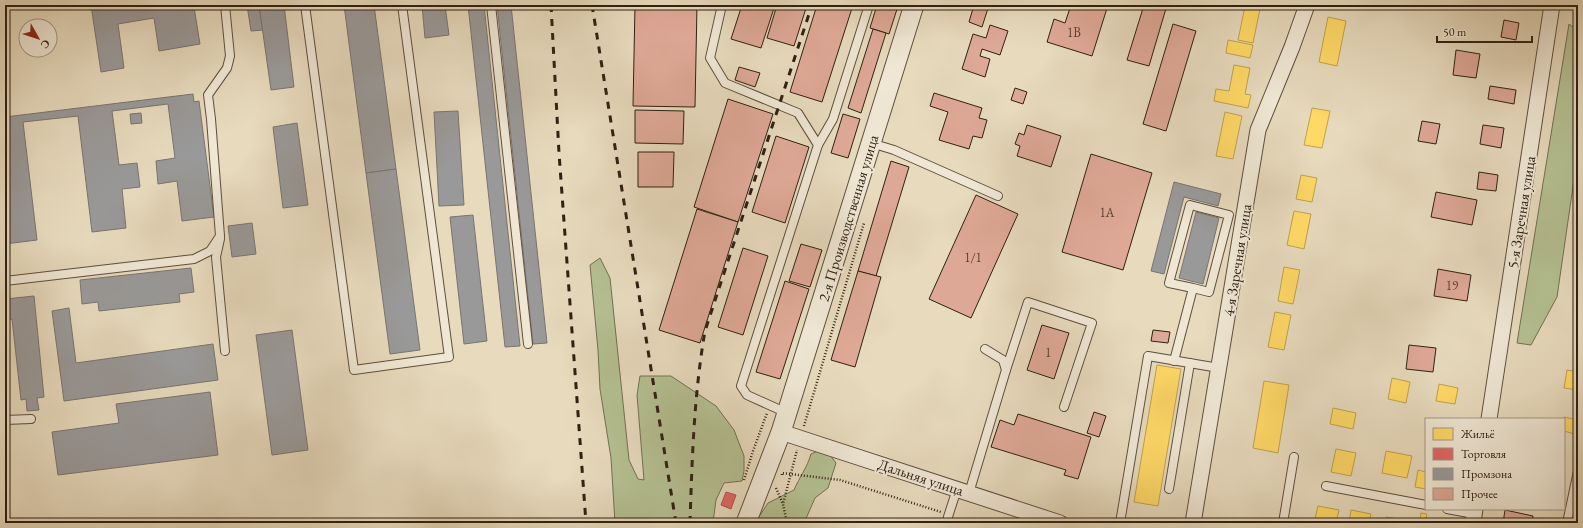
<svg xmlns="http://www.w3.org/2000/svg" width="1583" height="528" font-family="'EB Garamond',serif">
<style>
.green{fill:#b4c092;stroke:#727052}
.homes{fill:#ffd966;stroke:#c1a24d}
.shops{fill:#e06666;stroke:#ab514d}
.industry{fill:#999;stroke:#7a7571}
.building{fill:#dea896;stroke:#302013}
.lines{fill:none;stroke-linecap:round;stroke-linejoin:round}
.service-casing{stroke:#5e4e3e;stroke-width:10}
.minor-casing{stroke:#5e4e3e;stroke-width:17}
.tertiary-casing{stroke:#5e4e3e;stroke-width:21}
.path{stroke:#302013;stroke-width:2.5;stroke-dasharray:1 2;stroke-linecap:butt}
.service{stroke:#efe7d4;stroke-width:8}
.minor{stroke:#efe7d4;stroke-width:15}
.tertiary{stroke:#efe7d4;stroke-width:19}
.rail{stroke:#302013;stroke-width:3;stroke-dasharray:7 7;stroke-linecap:butt}
.labels{text-anchor:middle;dominant-baseline:central;stroke-width:4;stroke-linejoin:round;paint-order:stroke}
.number-label{font-size:13px;fill:#5c4234}
.street-label{font-size:15px;fill:#302013;stroke:#efe7d4}
</style>
<rect width="100%" height="100%" fill="#e7dabd"/>
<filter id="stains"><feTurbulence type="fractalNoise" baseFrequency=".005" numOctaves="4"/><feColorMatrix values="0 0 0 0 .2 0 0 0 0 .09 0 0 0 0 .02 0 0 0 .5 -.17"/></filter>
<radialGradient id="worn" r=".72"><stop offset=".6" stop-color="#630" stop-opacity="0"/><stop offset="1" stop-color="#630" stop-opacity=".3"/></radialGradient>
<g class="green">
<polygon points="1569,24 1578,31 1578,152 1557,297 1531,345 1517,343"/>
<polygon points="600,258 610,278 629,460 638,479 644,480 637,395 640,376 671,376 716,406 734,430 744,456 744,471 742,481 724,483 716,500 713,523 615,523 611,458 600,389 598,350 590,265"/>
<path d="M820 450 830 455 836 463 828 488 815 498 804 523H755L768 503 794 490C800 476 807 468 811 454Z"/>
</g>
<g class="homes">
<polygon points="1245,6 1260,9 1253,43 1238,40"/>
<polygon points="1328,17 1346,21 1337,66 1319,62"/>
<polygon points="1228,40 1253,45 1250,58 1226,53"/>
<polygon points="1234,65 1250,68 1245,94 1251,95 1248,108 1214,101 1216,89 1229,91"/>
<polygon points="1312,108 1330,111 1322,148 1304,145"/>
<polygon points="1225,112 1242,116 1233,159 1216,156"/>
<polygon points="1301,175 1317,178 1312,202 1296,199"/>
<polygon points="1294,211 1311,214 1304,249 1287,245"/>
<polygon points="1284,267 1300,270 1293,304 1278,301"/>
<polygon points="1275,312 1291,315 1284,350 1268,347"/>
<polygon points="1157,365 1181,369 1158,506 1134,502"/>
<polygon points="1567,370 1578,372 1578,390 1564,388"/>
<polygon points="1392,378 1410,382 1406,403 1388,399"/>
<polygon points="1264,381 1289,385 1278,453 1253,448"/>
<polygon points="1439,384 1458,388 1455,404 1436,401"/>
<polygon points="1333,408 1356,413 1353,429 1330,424"/>
<polygon points="1564,417 1578,420 1575,434 1564,431"/>
<polygon points="1336,449 1356,453 1351,476 1331,472"/>
<polygon points="1386,451 1412,456 1407,478 1382,473"/>
<polygon points="1418,470 1426,472 1426,489 1415,487"/>
<polygon points="1318,506 1339,510 1336,523 1314,523"/>
<polygon points="1351,510 1371,514 1369,523 1349,523"/>
<polygon points="1421,513 1427,514 1425,523 1419,523"/>
<polygon points="1386,517 1405,520 1405,523 1384,523"/>
</g>
<polygon class="shops" points="726,492 736,495 731,509 721,505"/>
<g class="industry">
<polygon points="91,5 182,5 183,9 194,7 200,44 159,51 154,18 118,24 124,68 101,72"/>
<polygon points="247,5 259,5 263,30 251,31"/>
<polygon points="259,5 284,5 294,87 271,90"/>
<polygon points="344,5 374,5 396,169 366,173"/>
<polygon points="422,5 445,5 449,35 425,38"/>
<polygon points="468,5 484,5 520,346 505,347"/>
<polygon points="497,5 511,5 547,343 533,344"/>
<polygon points="193,94 194,102 199,101 214,217 182,221 177,181 158,184 156,161 175,158 168,104 112,111 119,165 137,163 140,187 122,189 126,228 92,232 78,116 23,122 37,240 5,244 5,117"/>
<polygon points="458,111 464,205 439,206 434,112"/>
<polygon points="141,113 142,123 131,124 130,114"/>
<polygon points="297,123 308,205 283,208 273,127"/>
<polygon points="396,169 420,350 390,354 366,173"/>
<polygon points="1174,182 1221,194 1218,206 1184,197 1164,274 1151,271"/>
<polygon points="1196,212 1219,218 1203,284 1179,278"/>
<polygon points="473,215 487,341 464,344 450,217"/>
<polygon points="252,223 256,254 232,257 228,226"/>
<polygon points="191,268 194,292 179,294 180,302 99,311 98,302 82,304 80,280"/>
<polygon points="34,296 44,397 37,398 39,410 27,411 26,399 21,400 12,319 5,320 5,299"/>
<polygon points="69,308 76,363 213,344 218,380 64,401 52,311"/>
<polygon points="292,330 308,450 272,455 256,335"/>
<polygon points="210,392 218,455 58,475 52,432 119,423 116,404"/>
</g>
<g class="building">
<polygon points="635,5 697,5 695,107 633,106"/>
<polygon points="742,5 775,5 761,48 731,39"/>
<polygon points="777,5 807,5 794,46 767,38"/>
<polygon points="817,5 853,5 822,102 790,92"/>
<polygon points="877,5 898,6 889,34 870,28"/>
<polygon points="974,5 989,5 982,27 969,22"/>
<polygon points="1071,5 1108,5 1092,56 1047,42 1054,19 1065,23"/>
<polygon points="1144,5 1167,5 1149,66 1127,60"/>
<polygon points="1504,20 1519,23 1516,40 1501,37"/>
<polygon points="1173,24 1196,31 1166,131 1143,124"/>
<polygon points="990,25 1008,31 1000,55 982,49 980,56 990,59 985,77 962,69 973,34 986,38"/>
<polygon points="873,29 886,33 861,113 848,108"/>
<polygon points="1456,50 1480,54 1476,78 1453,75"/>
<polygon points="739,67 760,73 755,87 735,80"/>
<polygon points="1490,86 1516,90 1514,104 1488,99"/>
<polygon points="1015,88 1027,92 1023,104 1011,100"/>
<polygon points="934,93 982,108 979,118 987,120 982,138 973,136 969,149 939,140 948,112 930,106"/>
<polygon points="728,99 773,114 738,222 694,207"/>
<polygon points="635,110 684,111 683,144 635,143"/>
<polygon points="843,114 860,119 848,158 831,153"/>
<polygon points="1422,121 1440,124 1436,144 1418,141"/>
<polygon points="1027,125 1061,136 1051,167 1017,156 1020,146 1015,144 1019,133 1024,135"/>
<polygon points="1483,125 1504,128 1501,148 1480,144"/>
<polygon points="776,136 809,147 785,223 752,212"/>
<polygon points="638,152 674,152 673,187 638,187"/>
<polygon points="1091,154 1152,173 1123,270 1062,252"/>
<polygon points="891,161 909,167 876,276 858,271"/>
<polygon points="1479,172 1498,175 1496,191 1477,189"/>
<polygon points="1436,192 1477,200 1472,225 1431,217"/>
<polygon points="976,195 1018,214 971,318 929,299"/>
<polygon points="697,209 738,222 700,343 659,330"/>
<polygon points="801,244 822,250 810,287 789,281"/>
<polygon points="743,248 768,256 743,335 718,327"/>
<polygon points="1438,269 1471,275 1467,301 1434,296"/>
<polygon points="858,271 881,277 855,367 831,360"/>
<polygon points="785,281 809,289 780,379 756,372"/>
<polygon points="1042,325 1069,333 1054,379 1027,370"/>
<polygon points="1153,330 1170,332 1168,343 1151,341"/>
<polygon points="1409,345 1436,348 1433,372 1406,369"/>
<polygon points="1094,412 1106,416 1099,437 1087,433"/>
<polygon points="1018,414 1091,437 1078,479 1064,475 1066,470 991,447 1000,420 1014,425"/>
<polygon points="1505,510 1533,516 1532,523 1503,523"/>
</g>
<g class="lines">
<g class="service-casing">
<g id="service">
<polyline points="305,5 354,370 449,357 402,5"/>
<polyline points="491,5 528,344"/>
<polyline points="722,5 710,58 725,83 798,113 818,145 741,386 747,395 787,413"/>
<polyline points="1576,5 1578,8"/>
<polyline points="871,143 894,150 998,196"/>
<polyline points="818,145 833,119 869,5"/>
<polyline points="220,239 216,257 225,351"/>
<polyline points="5,281 194,259 210,251 220,236 211,119 208,95 227,68 230,56 225,5"/>
<polyline points="1174,361 1193,288 1169,283 1190,205 1229,215 1209,292 1193,288"/>
<polyline points="1006,370 1028,302 1092,323 1064,407"/>
<polyline points="5,420 31,419"/>
<polyline points="1326,486 1426,505"/>
<polyline points="1169,489 1190,363"/>
<polyline points="969,493 1006,370 1003,360 985,349"/>
<polyline points="1447,509 1474,514"/>
<polyline points="946,523 957,489"/>
<polyline points="1120,523 1148,356 1219,368"/>
<polyline points="1283,523 1294,457"/>
<polyline points="1567,523 1578,471"/>
</g>
</g>
<g class="minor-casing">
<g id="minor">
<polyline points="1489,419 1552,5"/>
<polyline points="781,432 1060,523"/>
<polyline points="1193,523 1258,130 1292,47 1307,5"/>
<polyline points="1473,523 1475,509"/>
</g>
</g>
<g class="tertiary-casing">
<polyline id="tertiary" points="746,523 781,432 914,5"/>
</g>
<g class="path">
<polyline points="804,426 864,223"/>
<polyline points="782,475 782,473 840,480 941,512"/>
<polyline points="744,480 753,451 767,413"/>
<polyline points="776,488 783,504"/>
<polyline points="787,523 783,504 797,450"/>
</g>
<use href="#service" class="service"/>
<use href="#minor" class="minor"/>
<use href="#tertiary" class="tertiary"/>
<g class="rail">
<polyline points="551,5 559,153 586,523"/>
<polyline points="592,5 676,523"/>
<path d="M690 523C692 459 694 394 705 331L812 5"/>
</g>
</g>
<g class="labels">
<g class="number-label">
<text x="1074" y="32">1В</text>
<text x="1107" y="212">1А</text>
<text x="973" y="257">1/1</text>
<text x="1452" y="285">19</text>
<text x="1048" y="352">1</text>
</g>
<g class="street-label">
<text transform="translate(1521 212) rotate(-81)">5-я Заречная улица</text>
<text transform="translate(848 218) rotate(-73)">2-я Производственная улица</text>
<text transform="translate(1237 260) rotate(-81)">4-я Заречная улица</text>
<text transform="translate(921 477) rotate(18)">Дальняя улица</text>
</g>
</g>
<rect width="1583" height="528" fill="none" stroke="#e7dabd" stroke-width="20"/>
<rect x="6" y="6" width="1571" height="516" fill="none" stroke="#302013" stroke-width="2"/>
<rect x="10" y="10" width="1563" height="508" fill="none" stroke="#302013"/>
<rect x="1425" y="418" width="140" height="92" fill="#efe7d4" stroke="#a39787"/>
<rect x="1433" y="428" width="20" height="12" fill="#ffd966" stroke="#a39787"/>
<text x="1461" y="438" font-size="12" fill="#302013">Жильё</text>
<rect x="1433" y="448" width="20" height="12" fill="#e06666" stroke="#a39787"/>
<text x="1461" y="458" font-size="12" fill="#302013">Торговля</text>
<rect x="1433" y="468" width="20" height="12" fill="#999999" stroke="#a39787"/>
<text x="1461" y="478" font-size="12" fill="#302013">Промзона</text>
<rect x="1433" y="488" width="20" height="12" fill="#dea896" stroke="#a39787"/>
<text x="1461" y="498" font-size="12" fill="#302013">Прочее</text>
<g transform="translate(38 38) rotate(129)"><circle r="19" fill="#efe7d4" stroke="#a39787"/>
<path d="M0-3L7 15L0 10L-7 15Z" fill="#8f2418"/>
<text y="-6" font-size="11" font-weight="bold" text-anchor="middle" fill="#302013">С</text>
</g>
<path d="M1437 36v6h95v-6" fill="none" stroke="#302013" stroke-width="2"/>
<text x="1443" y="36" font-size="12" fill="#302013" stroke="#efe7d4" stroke-width="3" paint-order="stroke">50 m</text>
<rect width="100%" height="100%" filter="url(#stains)"/>
<rect width="100%" height="100%" fill="url(#worn)"/>
</svg>
